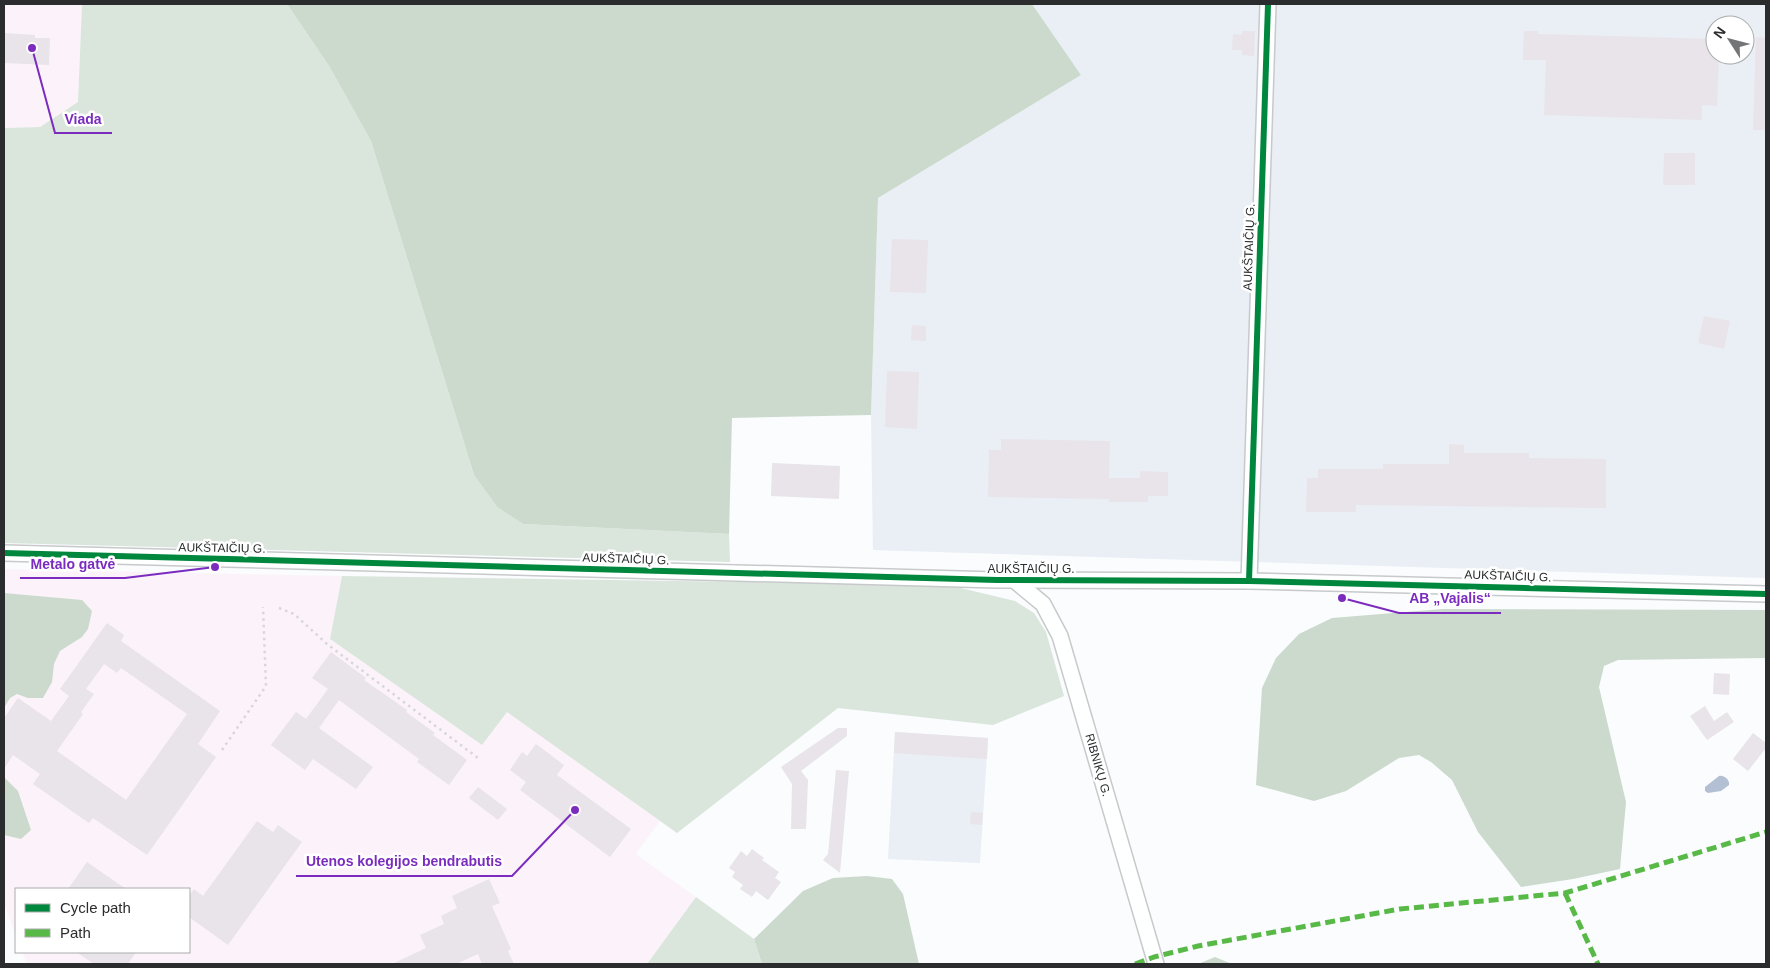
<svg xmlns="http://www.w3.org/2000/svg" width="1770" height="968" font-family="Arial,sans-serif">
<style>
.commercial{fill:#fcf3fa}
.built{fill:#e9eff5;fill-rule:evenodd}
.green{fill:#dae5dc}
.forest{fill:#cbdacd}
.water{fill:#b3bfd3}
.building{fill:#e8e4ea;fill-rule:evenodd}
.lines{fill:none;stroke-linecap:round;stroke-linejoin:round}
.minor-casing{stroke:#c8c9cb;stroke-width:18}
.path{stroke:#d7d7d9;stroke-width:2.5;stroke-dasharray:2.5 4;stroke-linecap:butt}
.minor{stroke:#feffff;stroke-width:15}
.quiet{stroke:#58b947;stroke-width:5;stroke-dasharray:10 5;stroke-linecap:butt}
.cycleway-casing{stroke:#fff;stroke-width:9}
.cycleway{stroke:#00873e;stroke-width:6}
.labels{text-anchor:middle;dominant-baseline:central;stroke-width:5;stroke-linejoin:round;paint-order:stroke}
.street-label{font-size:12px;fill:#2b2c2d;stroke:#fff}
.leader{fill:none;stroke:#7b2cbf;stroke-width:2}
.callout-dot{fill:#7b2cbf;stroke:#fff;stroke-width:2}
.callout-label{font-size:14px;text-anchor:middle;font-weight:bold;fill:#7b2cbf;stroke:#fff;stroke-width:5;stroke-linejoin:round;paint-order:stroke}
</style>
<rect width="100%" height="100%" fill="#fafcfe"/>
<g class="commercial">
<polygon points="4,4 82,4 78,102 40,127 4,128"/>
<polygon points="4,569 342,576 330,639 482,745 507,711 660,821 636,854 696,897 647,964 27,964 22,952 189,952 189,889 16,889 16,936 4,904"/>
</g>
<g class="built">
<path d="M1032 4H1766V578L873 550 871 415 878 198 1081 75ZM1715 25H1745V55H1715Z"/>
<polygon points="895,732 988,738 980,863 888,859"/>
</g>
<g class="green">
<polygon points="82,4 287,4 329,66 371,141 474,475 497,507 523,524 729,534 730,562 4,543 4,128 40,127 78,102"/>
<polygon points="342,576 948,585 1015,601 1034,613 1046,632 1064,696 993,725 838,708 677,833 507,712 482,745 330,639"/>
<polygon points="696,897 754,939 762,964 647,964"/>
</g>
<g class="forest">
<polygon points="287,4 1032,4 1081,75 878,198 871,415 732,418 729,534 523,524 497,507 474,475 371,141 329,66"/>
<polygon points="4,593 82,600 92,611 88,629 82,637 60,651 54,664 52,682 43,698 28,698 17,694 10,698 4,708"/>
<polygon points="1443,609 1766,610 1766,658 1618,660 1604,666 1599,687 1626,802 1620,869 1573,879 1521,887 1478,832 1452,780 1431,762 1419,755 1399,758 1346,791 1314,801 1256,785 1262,688 1276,658 1299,634 1332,618"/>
<polygon points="4,777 18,791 31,830 21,839 4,835"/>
<polygon points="867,876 892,879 903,894 919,964 762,964 754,939 803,891 833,878"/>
<polygon points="1215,957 1232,964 1198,964"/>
</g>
<path class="water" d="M1719 776C1724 775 1730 780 1729 785L1721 791 1708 793 1705 791V787Z"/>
<g class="building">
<polygon points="1242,31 1255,31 1254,56 1242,55 1242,50 1232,50 1233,34 1242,35"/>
<polygon points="1524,31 1538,31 1538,34 1715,39 1715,55 1719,55 1717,106 1702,105 1702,120 1544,115 1546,60 1523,60"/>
<polygon points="4,33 35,35 35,38 50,38 49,65 4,63"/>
<polygon points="1756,37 1766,38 1766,130 1753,130"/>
<polygon points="1664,153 1695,153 1695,185 1663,185"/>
<polygon points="892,239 928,240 926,293 890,292"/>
<polygon points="1704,316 1730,321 1724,349 1698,343"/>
<polygon points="912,325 926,326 926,341 911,340"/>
<polygon points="887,371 919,372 917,429 885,427"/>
<polygon points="1001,439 1110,441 1109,478 1140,478 1140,471 1168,472 1168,496 1148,496 1148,502 1109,502 1109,499 988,497 989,450 1001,450"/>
<polygon points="1449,444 1464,445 1464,453 1529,453 1529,458 1606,459 1606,508 1356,505 1356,512 1306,512 1307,478 1318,478 1318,469 1383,469 1383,464 1449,464"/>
<polygon points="772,463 840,466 839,499 771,496"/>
<path d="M107 623 124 635 121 641 220 711 198 744 216 757 147 855 93 818 89 823 33 784 40 774 13 755 4 769V718L18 698 51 721 69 696 60 689ZM104 664 117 673 121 668 187 714 126 800 57 751 83 714 81 712 94 694 86 689Z"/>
<polygon points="331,652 366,678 364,680 407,710 406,712 435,733 433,735 467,760 449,785 417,762 419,759 339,700 319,728 373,767 356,789 313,759 305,770 271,745 296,712 306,719 328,689 312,678"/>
<polygon points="1714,673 1730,674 1729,695 1713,694"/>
<polygon points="1705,706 1714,721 1727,712 1734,722 1707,740 1690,716"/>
<polygon points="838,728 847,728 847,736 801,771 808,780 806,829 791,829 792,784 781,767"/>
<polygon points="895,732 988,738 987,759 894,753"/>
<polygon points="1753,733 1766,743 1766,748 1748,771 1733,759"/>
<polygon points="536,744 564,765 557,775 631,829 610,857 520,790 526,782 510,770 522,752 527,756"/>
<polygon points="836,770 849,771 840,873 823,860 828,854"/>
<polygon points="478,787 507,809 498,820 469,798"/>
<polygon points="971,812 983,813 982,825 970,824"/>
<polygon points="257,821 273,832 278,825 302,842 228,945 189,917 189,896 194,889 203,896"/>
<polygon points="752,849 764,858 762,860 779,872 775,878 781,882 768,900 756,891 752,897 740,889 743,885 732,877 735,872 729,868 741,851 747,856"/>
<polygon points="87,862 126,889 68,889"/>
<polygon points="489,879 500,903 492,906 511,949 508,951 514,964 482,964 478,954 456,964 392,964 426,948 420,935 444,924 441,916 457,908 452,896"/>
<polygon points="76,952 136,952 128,964 94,964"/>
</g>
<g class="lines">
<g class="minor-casing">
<g id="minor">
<polyline points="4,553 997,580 1249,581 1766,594"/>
<polyline points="1014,580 1043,604 1060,636 1156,964"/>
<polyline points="1249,581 1268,4"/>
</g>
</g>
<g class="path">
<polyline points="279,608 294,614 327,644 478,758"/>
<polyline points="222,750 266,686 263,607"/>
</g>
<use href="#minor" class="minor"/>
<g class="quiet">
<polyline points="1565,893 1598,964"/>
<polyline points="1135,964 1154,957 1198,946 1400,909 1565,893 1766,832"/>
</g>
<g class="cycleway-casing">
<g id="cycleway">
<polyline points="4,553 997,580 1249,581 1766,594"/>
<polyline points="1249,581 1268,4"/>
</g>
</g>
<use href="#cycleway" class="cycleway"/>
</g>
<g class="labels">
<g class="street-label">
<text transform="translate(1249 247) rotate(-88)">AUKŠTAIČIŲ G.</text>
<text transform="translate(222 548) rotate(1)">AUKŠTAIČIŲ G.</text>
<text transform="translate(626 559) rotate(2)">AUKŠTAIČIŲ G.</text>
<text x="1031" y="569">AUKŠTAIČIŲ G.</text>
<text transform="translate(1508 576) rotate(2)">AUKŠTAIČIŲ G.</text>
<text transform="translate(1098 765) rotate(74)">RIBNIKŲ G.</text>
</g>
</g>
<path class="leader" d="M32 48L55 133H112M215 567L125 578H20M1342 598L1399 613H1501M575 810L512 876H296"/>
<g class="callout-dot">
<circle cx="32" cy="48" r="5"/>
<circle cx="215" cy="567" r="5"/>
<circle cx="1342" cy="598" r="5"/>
<circle cx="575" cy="810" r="5"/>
</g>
<g class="callout-label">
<text x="83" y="124">Viada</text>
<text x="73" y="569">Metalo gatvė</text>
<text x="1450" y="603">AB „Vajalis“</text>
<text x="404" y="866">Utenos kolegijos bendrabutis</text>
</g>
<rect width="1770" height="968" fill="none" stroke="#2b2c2d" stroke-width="10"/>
<rect x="15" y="888" width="175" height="65" fill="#ffffff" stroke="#aaabab"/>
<rect x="25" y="904" width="25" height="8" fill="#00873e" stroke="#aaabab"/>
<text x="60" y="913" font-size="15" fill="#2b2c2d">Cycle path</text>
<rect x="25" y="929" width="25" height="8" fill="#58b947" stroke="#aaabab"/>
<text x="60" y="938" font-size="15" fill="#2b2c2d">Path</text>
<g transform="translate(1730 40) rotate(306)"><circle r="24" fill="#ffffff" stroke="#aaabab"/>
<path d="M0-4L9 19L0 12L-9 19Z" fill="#737576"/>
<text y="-8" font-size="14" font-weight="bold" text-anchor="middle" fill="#2b2c2d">N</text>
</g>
</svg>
